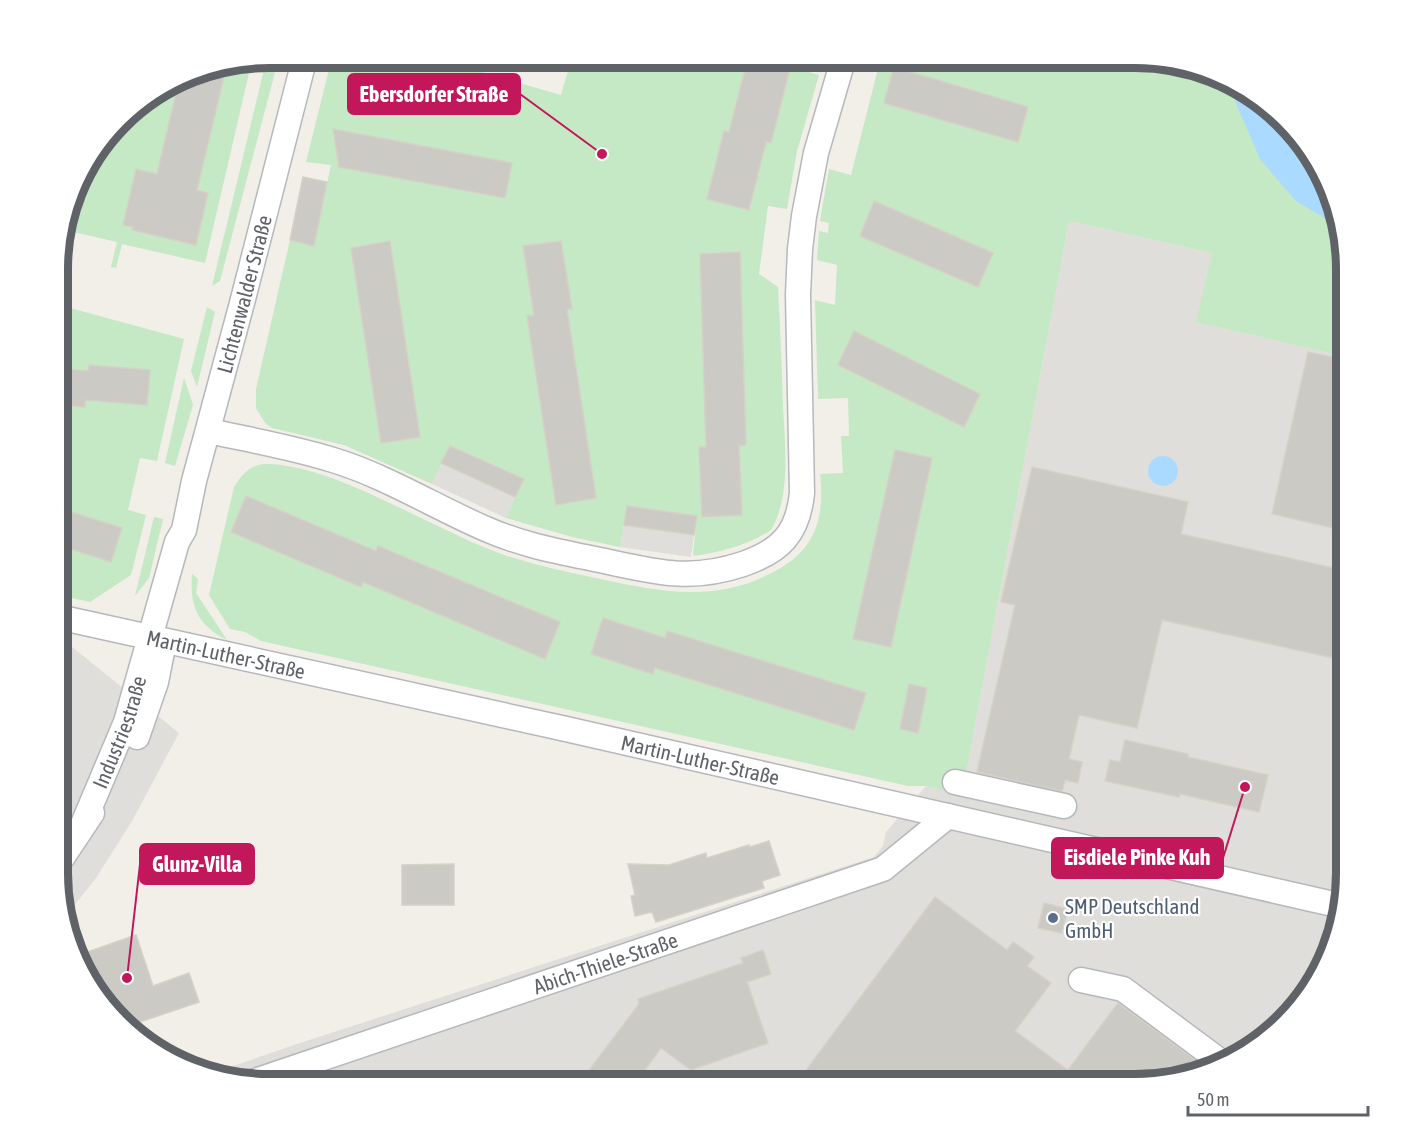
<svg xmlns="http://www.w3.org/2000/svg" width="1404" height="1142" font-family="'Asap Condensed',sans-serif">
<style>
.industrial{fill:#e0deda}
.green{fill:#c5e8c5}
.water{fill:#aadaff}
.building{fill:#cccac5;stroke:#d6d1c6;stroke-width:1.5}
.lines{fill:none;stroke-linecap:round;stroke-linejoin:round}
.minor-casing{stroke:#b5b8bc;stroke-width:27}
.minor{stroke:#fff;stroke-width:24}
.service-dot{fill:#5c6f8a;stroke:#fff;stroke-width:2}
.labels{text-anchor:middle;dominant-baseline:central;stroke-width:4.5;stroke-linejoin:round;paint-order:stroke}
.street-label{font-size:21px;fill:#5f6368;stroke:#fff}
.service-label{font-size:21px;fill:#4e5e75;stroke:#fff;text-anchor:start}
.rim{fill:none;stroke:#5f6368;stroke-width:8}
.leader{fill:none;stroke:#c2185b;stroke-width:2}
.callout-dot{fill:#c2185b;stroke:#fff;stroke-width:2}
.callout{fill:#c2185b;stroke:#c2185b;stroke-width:2}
.callout-label{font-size:22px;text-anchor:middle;font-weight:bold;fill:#fff}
</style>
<rect width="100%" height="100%" fill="#f1efe8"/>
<g class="industrial">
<polygon points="646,57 698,57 694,70"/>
<polygon points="1069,221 1212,253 1197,322 1347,357 1347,887 1331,955 1285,1023 1217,1069 1135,1085 255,1085 210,1074 297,1044 874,857 883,846 886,832 926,786 962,795"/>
<polygon points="450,446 523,480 506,518 432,484"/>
<polygon points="627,506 697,516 691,557 620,547"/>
<polygon points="58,644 72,647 179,733 132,821 96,878 69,912 100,996 79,967 57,887"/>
</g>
<g class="green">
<polygon points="267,57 279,57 220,281 212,286"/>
<path d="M332 57H430L561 95 572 57H646L694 70 698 57H757L819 75 797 151 787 209 768 206 759 274 778 287C780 327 782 367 783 407 785 446 791 496 771 530 748 545 721 552 694 556L693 554 697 516 627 506 620 547 572 537 506 518 523 479 450 446 432 484 344 445 272 428 265 423 256 408V389L290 240 314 245 331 165 306 162Z"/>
<path d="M881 57H1149L1217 73 1285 119 1331 187 1347 269V357L1196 322 1212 253 1069 221 962 795 926 786H908L261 641 245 632 230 629 209 595 234 487C242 475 249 465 265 464 319 464 388 503 436 525 459 536 483 548 507 556 535 565 563 571 591 577 656 591 715 605 777 570 816 549 825 516 820 474L843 473 841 436H849L848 398 818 399 815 300 835 305 837 265 817 260 819 231 828 233 829 223 820 221 829 169 851 175Z"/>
<polygon points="252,60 205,263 122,244 116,268 111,267 117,242 69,231 65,248 59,247 59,241 85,163 129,109 200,68"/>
<polygon points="59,305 184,339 157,461 140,458 128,510 146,515 131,575 90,602 58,595"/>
<polygon points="207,307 215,312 197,387 191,371"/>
<polygon points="184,378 193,405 175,466 165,463"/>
<polygon points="154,517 163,519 149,578 135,596"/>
<path d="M192 574 198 579 196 593 227 640C197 625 190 606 192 574Z"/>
</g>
<g class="water">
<polygon points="1229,82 1285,119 1331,187 1338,226 1296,201 1260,159 1235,101"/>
<circle cx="1163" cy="471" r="15"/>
</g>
<g class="building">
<polygon points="748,58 790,69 771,143 766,142 749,210 707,199 724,131 729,132"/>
<polygon points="227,64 197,190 208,193 196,245 132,230 133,227 123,225 136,169 157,174 179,81 200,68"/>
<polygon points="894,67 1028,107 1018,142 884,103"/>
<polygon points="333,129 512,163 505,198 339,167"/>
<polygon points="303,177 327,182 314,246 290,240"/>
<polygon points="874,201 993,253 978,287 860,236"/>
<polygon points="390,241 420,437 381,443 351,248"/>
<polygon points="561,241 572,309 567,309 596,498 556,505 527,316 534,315 523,246"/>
<polygon points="740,252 746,445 739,446 742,515 702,517 699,447 706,447 700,254"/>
<polygon points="854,331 980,394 964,427 838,365"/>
<polygon points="1308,352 1347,360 1347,531 1272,514"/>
<polygon points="89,365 150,370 147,405 85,400 85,407 59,405 59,368 88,371"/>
<polygon points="450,446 524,479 515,497 441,463"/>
<polygon points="895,450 932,458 891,647 853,639"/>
<polygon points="1032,467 1188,502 1181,534 1347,571 1347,661 1162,620 1137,728 1079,715 1069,759 1082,762 1078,783 1065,780 1062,791 977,772 1015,605 1001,602"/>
<polygon points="246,496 376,551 378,546 560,622 545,659 363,582 361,587 231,532"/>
<polygon points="627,506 697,516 694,535 624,525"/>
<polygon points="62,509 122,528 111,562 58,545 58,523"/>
<polygon points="603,618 665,638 667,631 866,693 854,730 655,668 653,674 591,654"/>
<polygon points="909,684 927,688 918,733 900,729"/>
<polygon points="1125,740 1188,754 1188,757 1268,775 1259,812 1180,794 1179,797 1105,781 1110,760 1120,762"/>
<polygon points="769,841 780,875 762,881 764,888 656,922 652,912 635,916 631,896 635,895 628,864 669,865 706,853 707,858 749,845 750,847"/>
<polygon points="454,864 454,905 402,905 402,865"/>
<polygon points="935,897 1007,950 1013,942 1034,957 1027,966 1051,983 1015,1031 1068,1070 1118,1003 1209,1070 1135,1085 795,1085"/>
<polygon points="1044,903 1068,909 1062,933 1038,928"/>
<polygon points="136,935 153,986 189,973 199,1002 125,1027 119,1023 79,967 76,956"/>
<polygon points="763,950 771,974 747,982 768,1043 691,1070 661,1048 634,1085 578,1085 639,1004 638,999 743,963 741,958"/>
</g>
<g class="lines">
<g class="minor-casing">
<g id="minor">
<path d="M209 431C250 440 292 447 333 460 386 476 435 507 486 529 527 547 567 553 609 562 660 573 692 581 743 564 781 551 798 533 802 493L798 295 800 249 804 216 816 153 844 57"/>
<path id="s1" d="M58 617 566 729 1342 906"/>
<polyline points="137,737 156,682 163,647"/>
<polyline points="955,782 1064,806"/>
<path id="s2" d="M83 824 126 722 177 542 184 530 194 481 242 303 305 57"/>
<polyline points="58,864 92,813"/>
<polyline points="1081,980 1123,989 1224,1064"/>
<path id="s3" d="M249 1083 883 869 948 816"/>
</g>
</g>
<use href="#minor" class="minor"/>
</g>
<circle class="service-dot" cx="1053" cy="918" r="6"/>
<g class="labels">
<g class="street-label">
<text stroke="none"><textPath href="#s2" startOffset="555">Lichtenwalder Straße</textPath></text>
<text stroke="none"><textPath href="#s1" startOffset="172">Martin-Luther-Straße</textPath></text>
<text stroke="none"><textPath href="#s2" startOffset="99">Industriestraße</textPath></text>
<text stroke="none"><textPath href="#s1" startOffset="658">Martin-Luther-Straße</textPath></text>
<text stroke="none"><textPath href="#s3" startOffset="376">Abich-Thiele-Straße</textPath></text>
</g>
<g class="service-label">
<text x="1065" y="906">SMP Deutschland<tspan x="1065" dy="24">GmbH</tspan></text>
</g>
</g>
<path d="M0 0H1404V1142H0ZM269 68H1135A201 201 0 0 1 1336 269V873A201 201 0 0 1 1135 1074H269A201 201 0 0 1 68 873V269A201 201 0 0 1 269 68Z" fill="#fff" fill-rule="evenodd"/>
<path class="rim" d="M269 68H1135A201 201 0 0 1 1336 269V873A201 201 0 0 1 1135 1074H269A201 201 0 0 1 68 873V269A201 201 0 0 1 269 68Z"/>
<path class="leader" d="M602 154L520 94M1245 787L1223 858M127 978L140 864"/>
<g class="callout-dot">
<circle cx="602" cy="154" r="6"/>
<circle cx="1245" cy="787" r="6"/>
<circle cx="127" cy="978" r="6"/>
</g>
<g class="callout">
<rect x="348" y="74" width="172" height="40" rx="6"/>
<rect x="1052" y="838" width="171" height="40" rx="6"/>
<rect x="140" y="844" width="114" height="40" rx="6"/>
</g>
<g class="callout-label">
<text x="434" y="102">Ebersdorfer Straße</text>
<text x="1137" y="865">Eisdiele Pinke Kuh</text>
<text x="197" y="872">Glunz-Villa</text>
</g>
<path d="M1188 1106v9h180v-9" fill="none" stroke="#5f6368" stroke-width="3"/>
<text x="1197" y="1106" font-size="18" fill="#5f6368" stroke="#ffffff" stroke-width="4.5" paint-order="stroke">50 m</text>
</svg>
